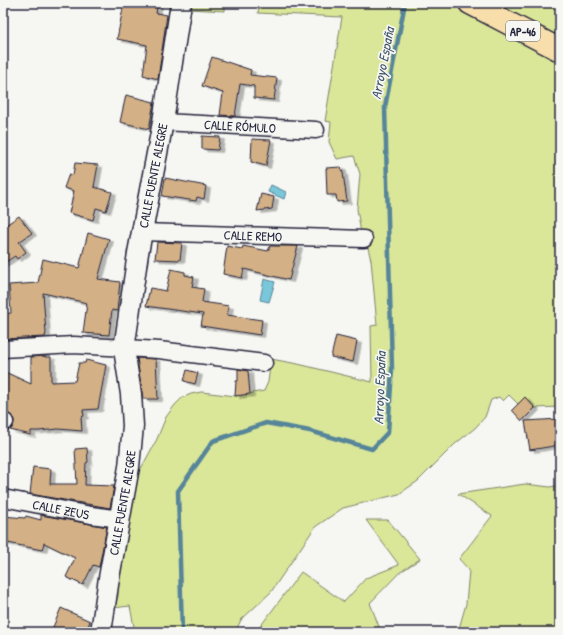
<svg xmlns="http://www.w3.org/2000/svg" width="563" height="635" font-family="'Patrick Hand',sans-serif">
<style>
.green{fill:#dae698;stroke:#7e846a}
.water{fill:#7ac7d9;stroke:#57859a}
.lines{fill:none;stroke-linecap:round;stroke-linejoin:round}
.stream{stroke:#57859a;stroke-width:4.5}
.building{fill:#d3b085;stroke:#22223b;filter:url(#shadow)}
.minor-casing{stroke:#22223b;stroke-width:19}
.tertiary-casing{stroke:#22223b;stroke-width:23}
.motorway-casing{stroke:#22223b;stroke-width:25}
.minor{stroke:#f6f6f2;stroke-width:16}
.tertiary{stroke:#f6f6f2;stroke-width:20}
.motorway{stroke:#f8deab;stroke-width:22}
.labels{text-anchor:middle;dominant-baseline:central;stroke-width:3.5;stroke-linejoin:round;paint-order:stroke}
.shield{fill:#f6f6f2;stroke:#626272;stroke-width:1}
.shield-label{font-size:12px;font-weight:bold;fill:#22223b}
.street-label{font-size:13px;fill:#22223b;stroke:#f6f6f2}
.water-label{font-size:14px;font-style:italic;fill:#3c546a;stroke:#f6f6f2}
</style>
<defs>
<filter id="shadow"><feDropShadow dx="4.5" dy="2.5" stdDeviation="0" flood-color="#0004"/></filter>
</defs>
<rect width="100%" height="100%" fill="#f6f6f2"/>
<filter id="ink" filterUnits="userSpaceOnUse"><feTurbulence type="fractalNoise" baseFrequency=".025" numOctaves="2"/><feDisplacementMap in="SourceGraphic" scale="8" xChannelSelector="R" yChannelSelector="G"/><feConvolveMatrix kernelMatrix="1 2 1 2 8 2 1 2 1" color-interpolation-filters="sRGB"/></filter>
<g filter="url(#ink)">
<g class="green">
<polygon points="189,3 225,3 225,11 189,9"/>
<polygon points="259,3 490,3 481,20 560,61 560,407 535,408 525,397 518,404 509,395 503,401 499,397 491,400 485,417 475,428 455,444 418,481 399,494 343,508 315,527 271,592 241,620 235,632 135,632 130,606 113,608 118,596 117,581 138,474 157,439 166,417 175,405 182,398 191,394 201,392 236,396 264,391 268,382 271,359 298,364 372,382 371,326 377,325 371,260 368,248 361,233 357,209 360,174 354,156 337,159 329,142 331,122 325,121 342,17 258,13"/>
<polygon points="492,3 560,3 560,39"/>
<polygon points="525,484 550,487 560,485 560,632 458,632 466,604 469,570 459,559 492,516 458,494"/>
<polygon points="366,520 388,520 420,559 399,573 370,603 381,632 256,632 301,572 344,602 366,578 399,565"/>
</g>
<g class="water">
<polygon points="271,185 286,192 284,199 268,192"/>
<polygon points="264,279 275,282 269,302 260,300"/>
</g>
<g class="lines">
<polyline class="stream" points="182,632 178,491 213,441 266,423 310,431 372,449 388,432 392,369 385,107 405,3"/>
</g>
<g class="building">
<polygon points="124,3 158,3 156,13 167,15 158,79 143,75 147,45 117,39"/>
<polygon points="212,57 251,70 250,75 277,78 274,100 254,98 254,86 240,84 235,116 220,115 223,93 202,86"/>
<polygon points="126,95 154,102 149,129 120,122"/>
<polygon points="202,136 220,137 218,150 202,149"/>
<polygon points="252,139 271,140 266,166 251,162"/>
<polygon points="75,163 98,165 94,187 112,192 106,211 96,208 93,220 69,213 74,191 64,188 69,174 73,175"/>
<polygon points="341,167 343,173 347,201 337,202 336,195 327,195 326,168"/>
<polygon points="165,178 206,186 204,199 197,197 196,201 162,196"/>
<polygon points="261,194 274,197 272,209 257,211"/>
<polygon points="19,216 32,233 19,242 26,252 17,259 15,256 3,264 3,227"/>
<polygon points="88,233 109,239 98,279 120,282 117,311 112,310 109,335 83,333 87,303 43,293 46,333 45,337 3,339 3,314 11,313 9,285 38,283 43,259 79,268"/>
<polygon points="157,242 182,243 180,260 155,259"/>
<polygon points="227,246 242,249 243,246 268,251 270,246 298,246 289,280 244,269 242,278 223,274"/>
<polygon points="171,269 185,272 185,275 194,277 192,287 204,289 202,302 229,306 227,315 262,320 260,335 201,326 203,314 146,306 150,288 166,291"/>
<polygon points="336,336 357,341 353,362 331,357"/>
<polygon points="45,356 45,357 51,357 51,382 75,381 79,363 85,363 86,360 106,365 98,409 83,410 84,416 81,417 82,431 58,429 39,431 31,431 31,435 10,430 13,427 14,421 13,416 3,412 3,371 31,384 31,357"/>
<polygon points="137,358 156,359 158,399 143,399"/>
<polygon points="238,369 248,371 250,394 235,396 236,381 238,381"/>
<polygon points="187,370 198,373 195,384 184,381"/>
<polygon points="525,397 535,408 522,421 512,410"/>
<polygon points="560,419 560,445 530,450 525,421"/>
<polygon points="87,448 88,462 86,463 85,485 114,486 110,508 30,494 33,467 51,469 50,484 77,484 75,449"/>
<polygon points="41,515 107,527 99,567 93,565 83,585 66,577 75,558 44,543 42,550 3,542 3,516 25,518 26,516 41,520"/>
<polygon points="61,608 90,621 86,632 51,632"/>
</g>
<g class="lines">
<g class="minor-casing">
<g id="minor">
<path id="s1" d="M163 122 316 130"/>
<path id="s2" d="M142 232 364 239"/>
<polyline points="3,349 74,345 159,350 264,363"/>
<polyline points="3,421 5,422"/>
<path id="s3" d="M3 498 91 515 120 519"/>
</g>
</g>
<g class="tertiary-casing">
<g id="tertiary">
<path id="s4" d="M101 632 109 578 129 467 133 426 131 394 124 349 138 253 163 122 181 3"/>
</g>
</g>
<g class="motorway-casing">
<polyline id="motorway" points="470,3 560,50"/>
</g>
<use href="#minor" class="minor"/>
<use href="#tertiary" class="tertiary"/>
<use href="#motorway" class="motorway"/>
</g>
</g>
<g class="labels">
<rect class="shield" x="506" y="21" width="34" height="20" rx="3"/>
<g class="shield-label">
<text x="523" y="31">AP-46</text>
</g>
<g class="street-label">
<text stroke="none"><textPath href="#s1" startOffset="77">CALLE RÓMULO</textPath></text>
<text stroke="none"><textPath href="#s4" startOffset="462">CALLE FUENTE ALEGRE</textPath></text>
<text stroke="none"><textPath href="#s2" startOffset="111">CALLE REMO</textPath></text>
<text stroke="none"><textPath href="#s4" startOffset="131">CALLE FUENTE ALEGRE</textPath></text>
<text stroke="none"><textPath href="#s3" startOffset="59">CALLE ZEUS</textPath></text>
</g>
<g class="water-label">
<text transform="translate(382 63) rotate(-79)">Arroyo España</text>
<text transform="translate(379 388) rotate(-88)">Arroyo España</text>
</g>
</g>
<rect width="563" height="635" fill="none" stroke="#f6f6f2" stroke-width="16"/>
<rect x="8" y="8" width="547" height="619" fill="none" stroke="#22223b" stroke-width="1.5" filter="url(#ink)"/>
</svg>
